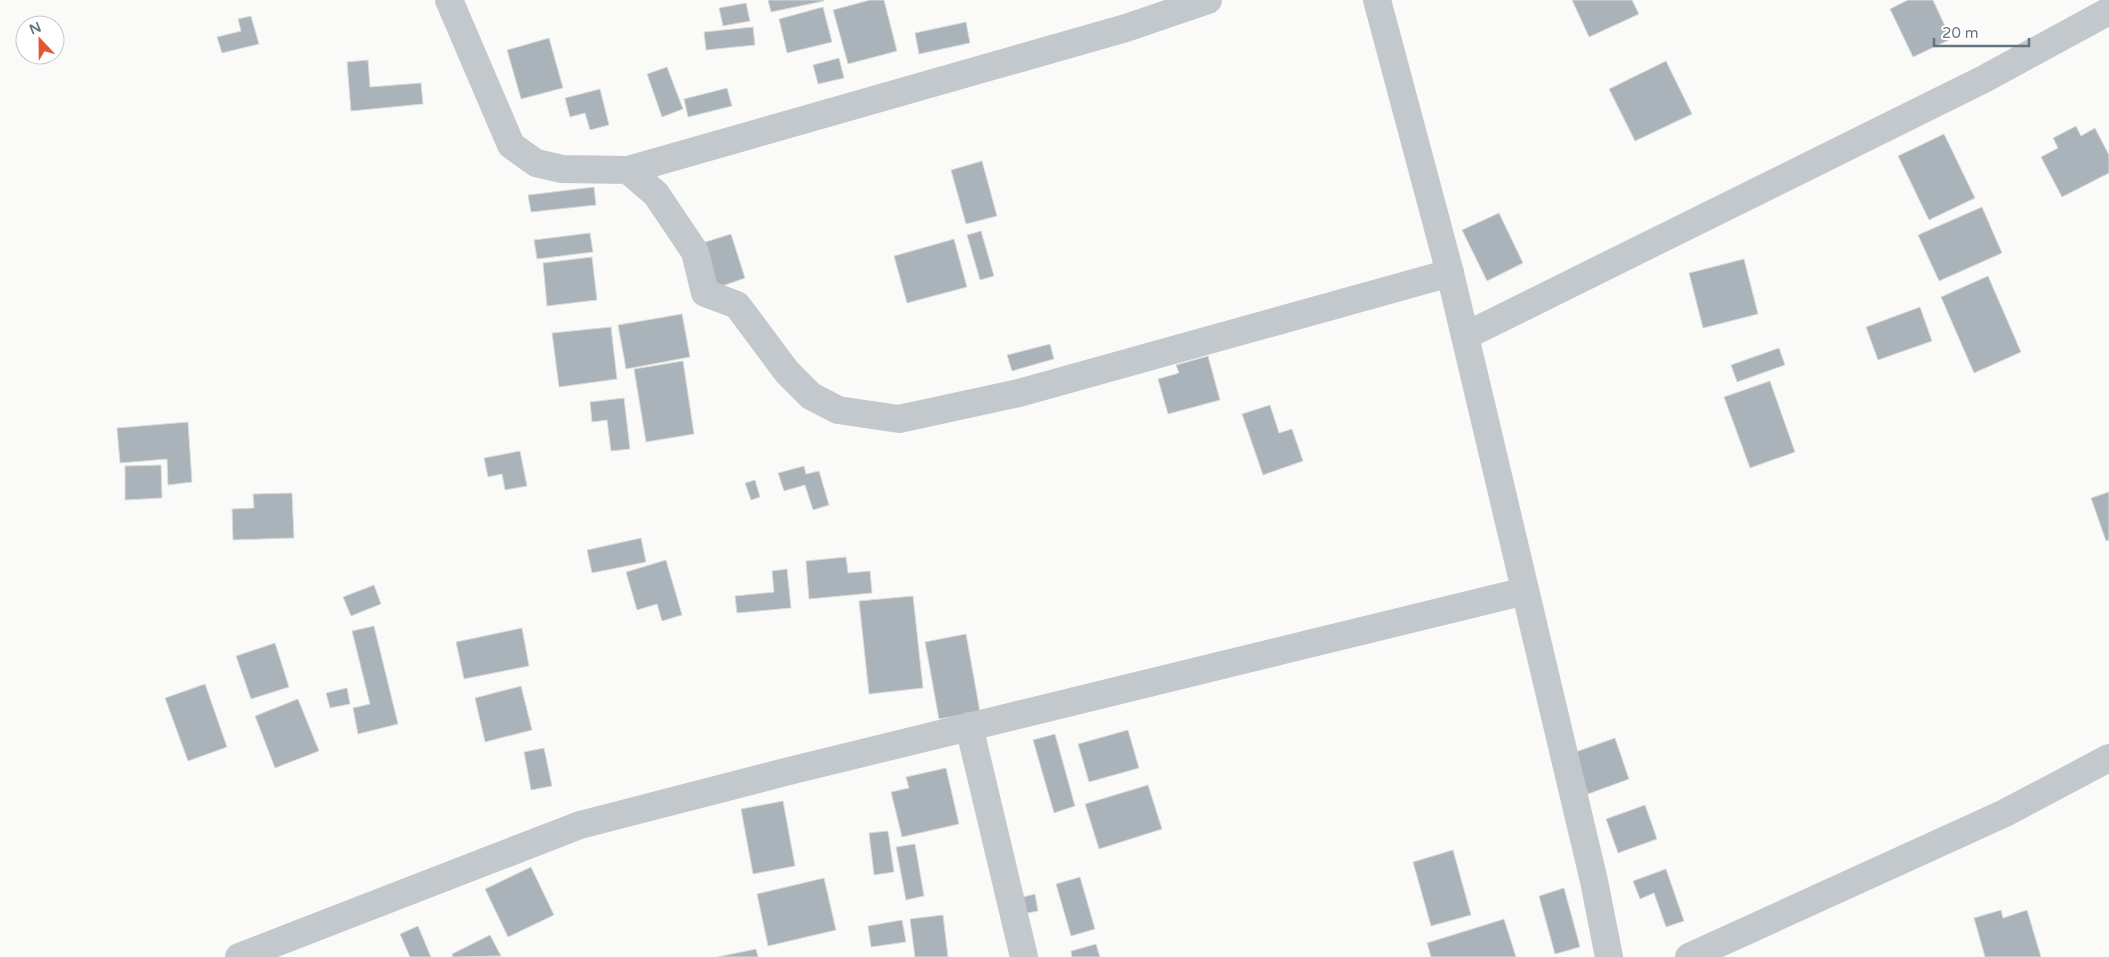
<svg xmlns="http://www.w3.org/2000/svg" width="2109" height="957" font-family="'Varela Round',sans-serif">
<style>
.building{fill:#aab3b9;stroke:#dcdcda}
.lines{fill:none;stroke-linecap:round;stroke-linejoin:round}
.street{stroke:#c3c8cc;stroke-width:28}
</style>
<rect width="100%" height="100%" fill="#fafaf8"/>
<g class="building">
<polygon points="768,0 824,0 824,1 771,12"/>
<polygon points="870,0 884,0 897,51 848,64 833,10"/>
<polygon points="1572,0 1632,0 1639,14 1589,37"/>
<polygon points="1908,0 1933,0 1951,39 1913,57 1890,9"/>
<polygon points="746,3 750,21 723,26 719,8"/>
<polygon points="823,7 832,42 787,53 779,19"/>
<polygon points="251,16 259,44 222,53 217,37 241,31 238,19"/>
<polygon points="966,22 970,43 919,54 915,33"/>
<polygon points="753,27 755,45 706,50 704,32"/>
<polygon points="549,38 563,88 521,99 507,50"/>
<polygon points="839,58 844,78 818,84 813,65"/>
<polygon points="368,60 370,87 421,83 423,104 351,111 347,62"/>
<polygon points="1666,61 1692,114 1635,141 1609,89"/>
<polygon points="667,67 683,109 662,117 647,74"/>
<polygon points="727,88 732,106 688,117 684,99"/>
<polygon points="600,89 609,125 590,130 585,113 570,117 565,98"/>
<polygon points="2076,126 2081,136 2095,128 2109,155 2109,173 2062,197 2041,157 2058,148 2053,138"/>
<polygon points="1944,134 1975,198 1929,220 1898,156"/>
<polygon points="982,161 997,216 966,224 951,170"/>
<polygon points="594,187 596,205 531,212 528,195"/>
<polygon points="1982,207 2002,253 1939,281 1918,235"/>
<polygon points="1499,213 1523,263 1487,281 1462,230"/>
<polygon points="981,231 994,276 980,280 967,235"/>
<polygon points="590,233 593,252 537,259 534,240"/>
<polygon points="731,234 745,278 711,290 696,245"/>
<polygon points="954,239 967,287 907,303 894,256"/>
<polygon points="592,257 597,300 547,306 543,263"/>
<polygon points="1744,259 1758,314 1703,328 1689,273"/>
<polygon points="1988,276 2021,352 1974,373 1941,297"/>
<polygon points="1920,307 1932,341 1878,360 1866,327"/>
<polygon points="682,314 690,357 626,369 618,325"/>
<polygon points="611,327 617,379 559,387 552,333"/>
<polygon points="1050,344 1054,359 1012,371 1007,355"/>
<polygon points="1779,348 1785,365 1737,382 1731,365"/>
<polygon points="1208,356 1220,400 1168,414 1158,379 1179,373 1176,365"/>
<polygon points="683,361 694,434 646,442 634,369"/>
<polygon points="1770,381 1795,452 1750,468 1724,397"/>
<polygon points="624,398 630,449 611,451 607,420 592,422 590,402"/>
<polygon points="1270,405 1279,433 1292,429 1303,461 1263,475 1242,414"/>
<polygon points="188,422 192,482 168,485 167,459 120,463 117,428"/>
<polygon points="520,451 527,486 505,490 502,474 488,477 484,458"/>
<polygon points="161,465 162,498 125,500 125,466"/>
<polygon points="804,466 806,474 819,471 829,505 813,510 805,485 784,491 778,473"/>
<polygon points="755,480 760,497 751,500 745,483"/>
<polygon points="2109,492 2109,540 2106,541 2091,498"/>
<polygon points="292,493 294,538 233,540 232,509 254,508 253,494"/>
<polygon points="641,538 646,562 592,573 587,550"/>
<polygon points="846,557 848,573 870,571 872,593 809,599 806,561"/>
<polygon points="666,560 682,615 662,621 657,604 637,610 626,572"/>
<polygon points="787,569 791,608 737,613 735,596 774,592 772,571"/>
<polygon points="374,585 381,604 351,616 343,597"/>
<polygon points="913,596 923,688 869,694 859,601"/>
<polygon points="374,626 398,724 358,734 353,708 370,704 352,631"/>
<polygon points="522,628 529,666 464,679 456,642"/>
<polygon points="966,634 980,712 939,719 925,642"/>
<polygon points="275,643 289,687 251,699 236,656"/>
<polygon points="205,684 227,747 188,761 165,698"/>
<polygon points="521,686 532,730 485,742 475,698"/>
<polygon points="347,688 350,704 330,708 326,693"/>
<polygon points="298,699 319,751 275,768 255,716"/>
<polygon points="1128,730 1139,768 1089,782 1078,744"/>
<polygon points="1055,734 1075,806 1054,813 1033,740"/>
<polygon points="1615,738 1629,779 1588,794 1573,753"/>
<polygon points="544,748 552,786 531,790 524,752"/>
<polygon points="946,768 959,824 902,837 891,792 909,788 906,777"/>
<polygon points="1148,785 1162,829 1099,849 1085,804"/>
<polygon points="783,801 795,866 753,874 741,809"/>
<polygon points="1645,805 1657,839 1618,853 1606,819"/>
<polygon points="888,831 894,872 874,875 869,833"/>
<polygon points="915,844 924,896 906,900 896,847"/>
<polygon points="1453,850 1471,915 1431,926 1413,862"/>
<polygon points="531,867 554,915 508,937 485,889"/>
<polygon points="1666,869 1684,921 1666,927 1654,893 1640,899 1633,881"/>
<polygon points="1080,877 1095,929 1071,936 1056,884"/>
<polygon points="824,878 836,930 768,946 757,894"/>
<polygon points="1564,888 1580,947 1555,954 1539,896"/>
<polygon points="1035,894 1038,911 1022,914 1019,898"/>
<polygon points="2001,910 2003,918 2027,910 2041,957 1985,957 1974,918"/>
<polygon points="943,915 948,957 915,957 910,919"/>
<polygon points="1504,919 1516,957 1431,957 1427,943"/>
<polygon points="902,920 906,942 871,947 868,926"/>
<polygon points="418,926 431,957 410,957 400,934"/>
<polygon points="490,935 501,956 453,957 452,954"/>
<polygon points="1096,944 1100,957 1072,957 1071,951"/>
<polygon points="756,949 758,957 717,957"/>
</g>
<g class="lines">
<g class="street">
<polyline points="449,0 511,145 536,163 562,169 628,170 656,194 695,252 705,293 737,305 787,372 811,396 838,410 899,419 1019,393 1450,273"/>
<polyline points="1377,0 1450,273 1594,881 1609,957"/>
<polyline points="628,170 1126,28 1208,0"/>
<polyline points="1465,336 1984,79 2109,11"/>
<polyline points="969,726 1024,957"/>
<polyline points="239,957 580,825 785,772 1525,591"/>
<polyline points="1689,957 2005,813 2109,758"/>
</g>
</g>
<g transform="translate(40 40) rotate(338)"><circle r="24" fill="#ffffff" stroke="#c1c8cd"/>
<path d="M0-4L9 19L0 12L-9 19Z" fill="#e4572e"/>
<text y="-8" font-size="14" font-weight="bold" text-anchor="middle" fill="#657683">N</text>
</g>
<path d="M1934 38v8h95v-8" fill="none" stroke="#657683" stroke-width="2.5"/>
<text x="1942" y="38" font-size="15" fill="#657683" stroke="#ffffff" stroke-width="4" paint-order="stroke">20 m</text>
</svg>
